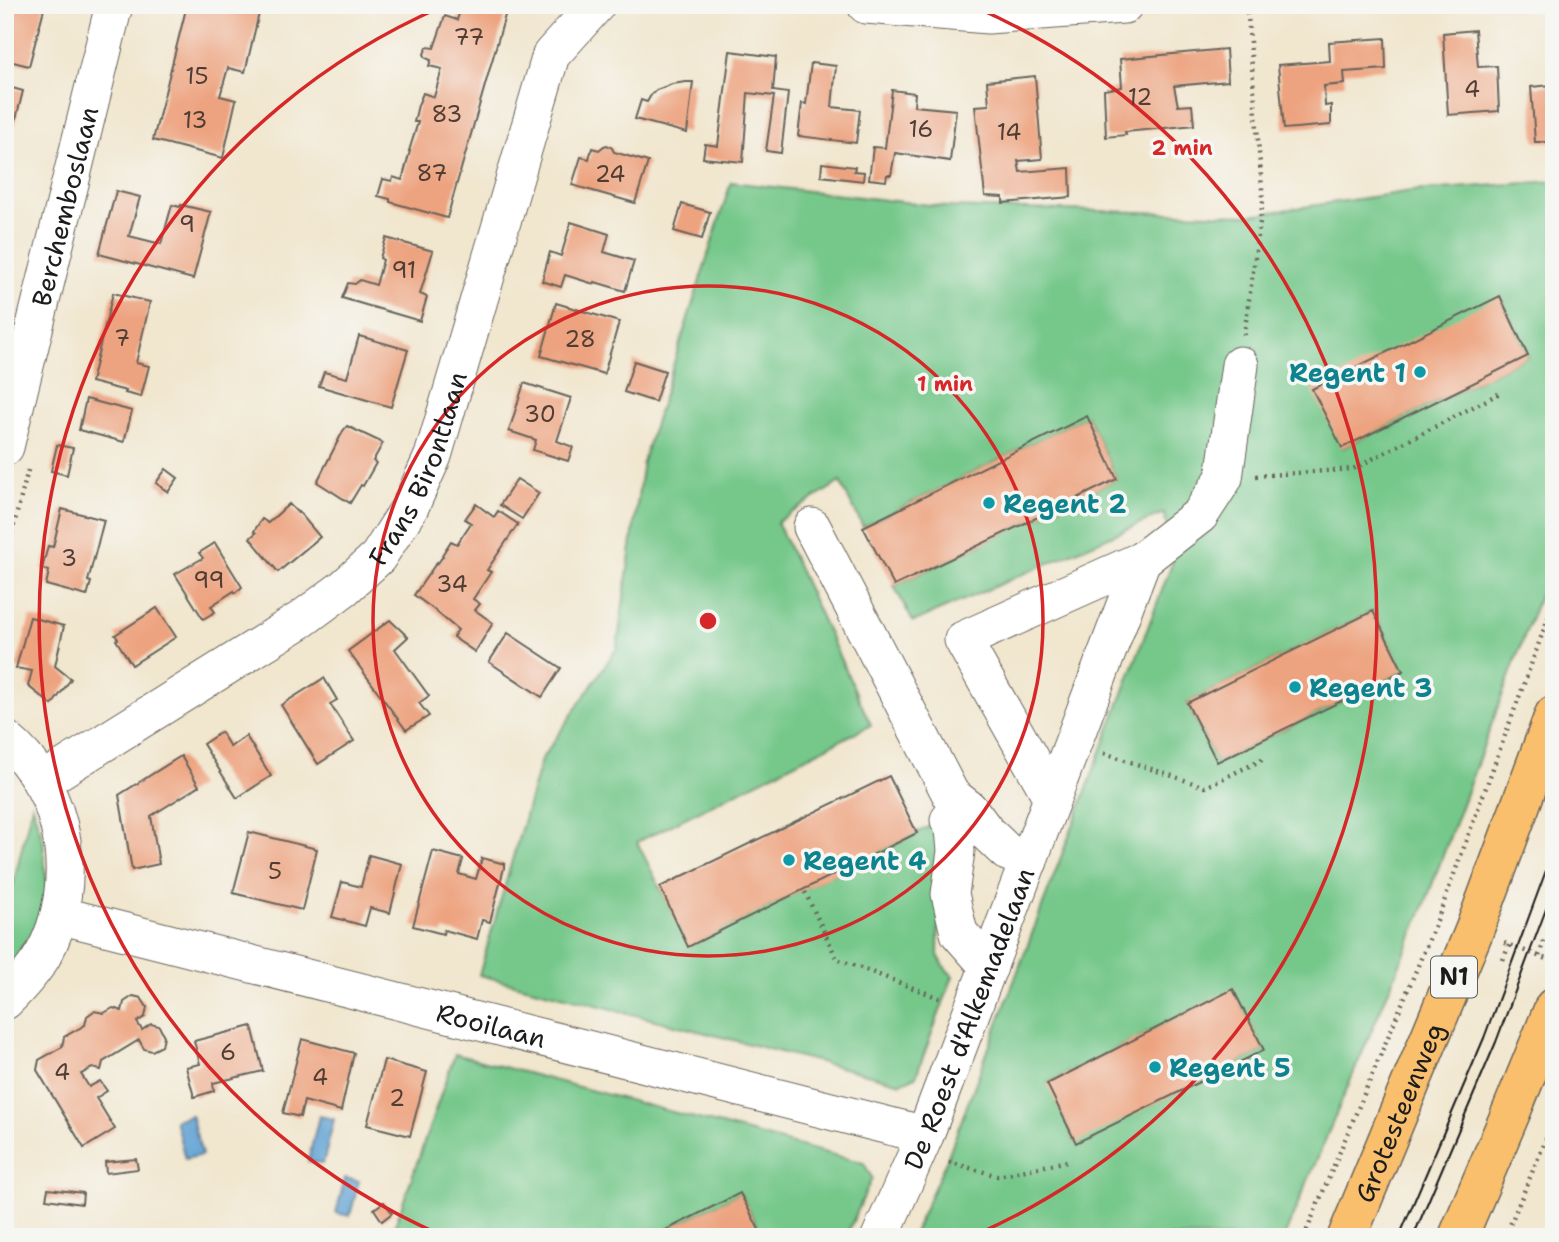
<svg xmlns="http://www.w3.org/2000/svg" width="1559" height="1242" font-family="'Shantell Sans',sans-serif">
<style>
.green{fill:#74c78a;stroke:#487253;stroke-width:2;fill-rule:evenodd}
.water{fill:#60a2d3;stroke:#3e5f78;stroke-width:2}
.building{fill:#eda37f}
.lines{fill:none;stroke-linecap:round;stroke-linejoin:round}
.minor-casing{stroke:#67635a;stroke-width:39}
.major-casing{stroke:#67635a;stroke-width:41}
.path{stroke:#67635a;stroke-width:4.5;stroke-dasharray:2 5;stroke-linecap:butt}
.minor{stroke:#fff;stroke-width:37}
.major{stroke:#f9bf6d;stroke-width:38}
.tram{stroke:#1c1c1c;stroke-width:2}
.ring{fill:none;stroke:#d62828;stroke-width:3.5}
.culture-dot{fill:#0f9aa8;stroke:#f6f6f2;stroke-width:2.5}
.labels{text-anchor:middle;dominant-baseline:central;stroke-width:7;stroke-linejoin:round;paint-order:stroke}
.number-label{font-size:23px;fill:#503e35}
.shield{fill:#f6f6f2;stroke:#5d5d5c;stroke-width:2}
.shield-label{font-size:24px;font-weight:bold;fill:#1c1c1c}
.street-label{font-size:26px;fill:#1c1c1c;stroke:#f6f6f2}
.culture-label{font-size:26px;font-weight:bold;fill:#0d838f;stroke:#f6f6f2;text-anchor:start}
.centre{fill:#d62828;stroke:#f6f6f2;stroke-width:3.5}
.ring-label{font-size:21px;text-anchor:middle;font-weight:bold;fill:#d62828;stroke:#f6f6f2;stroke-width:7;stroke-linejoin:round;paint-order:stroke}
</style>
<rect width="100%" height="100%" fill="#f6f6f2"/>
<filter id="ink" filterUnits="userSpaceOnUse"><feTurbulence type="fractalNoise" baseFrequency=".0143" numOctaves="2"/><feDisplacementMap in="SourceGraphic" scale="14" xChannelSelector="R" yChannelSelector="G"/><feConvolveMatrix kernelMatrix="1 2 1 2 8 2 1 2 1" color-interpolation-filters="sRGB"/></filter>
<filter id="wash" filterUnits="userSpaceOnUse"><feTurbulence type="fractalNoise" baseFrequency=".00686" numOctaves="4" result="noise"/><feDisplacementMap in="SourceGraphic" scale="28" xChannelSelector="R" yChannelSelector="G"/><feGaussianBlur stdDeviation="1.57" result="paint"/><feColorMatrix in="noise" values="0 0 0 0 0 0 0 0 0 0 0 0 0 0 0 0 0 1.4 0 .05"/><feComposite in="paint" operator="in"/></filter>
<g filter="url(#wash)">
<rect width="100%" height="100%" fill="#f1e6ce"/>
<g class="green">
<path d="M1554 181V556L1422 912 1284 1237H912L946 1161 1173 561 1164 513 913 622 894 586 1117 479 1087 416 863 527 840 482 777 522 871 725 637 842 689 946 934 824 940 849 938 955 945 968 953 976 916 1076 901 1083 479 975 541 760 617 648 643 461 731 182 947 207 1250 215 1412 191ZM1500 297 1528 356 1342 448ZM1373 611 1403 671 1217 762 1187 703ZM1233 990 1264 1050 1075 1142 1048 1083Z"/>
<polygon points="32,805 43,840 47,887 40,920 26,949 5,977 5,919"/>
<polygon points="455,1054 864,1163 872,1178 846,1237 763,1237 740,1193 652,1237 391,1237"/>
</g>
<g class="water">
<polygon points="191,1115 202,1155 185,1159 175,1120"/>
<polygon points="319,1116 334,1119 323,1164 308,1161"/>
<polygon points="345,1178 359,1181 350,1216 336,1213"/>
</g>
<g id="blocks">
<g class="building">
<polygon points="5,5 45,5 29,66 5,60"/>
<polygon points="187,5 261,5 245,72 228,68 220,96 236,100 223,158 153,140"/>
<polygon points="462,5 508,5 447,218 390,202 390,199 378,196 383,179 392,181 393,177 402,180 410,151 409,151 418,122 414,122 418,105 423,93 434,97 442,69 429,66 431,60 426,58 424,54 427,47 434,48 445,16 457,20"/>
<polygon points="1475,30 1478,67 1497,66 1499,111 1448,115 1443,33"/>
<polygon points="1385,38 1386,69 1344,72 1345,84 1324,86 1325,106 1331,105 1331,125 1284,129 1278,65 1330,61 1329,42"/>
<polygon points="1226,49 1228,81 1174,86 1178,106 1192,105 1194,125 1125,132 1126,135 1106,137 1104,90 1122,87 1120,59"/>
<polygon points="730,51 776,57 773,91 788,93 781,153 766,151 774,96 748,93 743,162 703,158 705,144 718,146"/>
<polygon points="811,63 836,66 832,107 860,110 856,143 798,136 802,103 806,104"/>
<polygon points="1035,76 1042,159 1018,161 1020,172 1070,168 1071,197 1003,203 1003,197 985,196 975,106 989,105 987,81"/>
<polygon points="686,82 693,82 687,133 635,119 641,100 647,102 651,95 656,90 672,84"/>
<polygon points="1552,85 1554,101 1554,142 1535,142 1531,87"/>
<polygon points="5,86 23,91 6,159 5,159"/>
<polygon points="892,90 915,93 914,106 956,110 950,161 895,153 891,175 887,175 886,181 869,179 873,147 885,148"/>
<polygon points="607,145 612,148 614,152 648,162 635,203 572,185 581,157 589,159 592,148 599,150 604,146"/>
<polygon points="822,163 855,167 854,171 864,172 863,181 821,176"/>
<polygon points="116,191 140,197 129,236 161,244 172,205 180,207 181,205 211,212 193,279 99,254"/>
<polygon points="682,204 710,212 702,239 674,231"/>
<polygon points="571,222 609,234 604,252 634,261 625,291 595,282 594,284 565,275 561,287 542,281 550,252 561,256"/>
<polygon points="386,238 433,251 420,294 427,297 420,321 342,298 348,283 355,284 360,280 376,285 383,260 380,258"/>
<polygon points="113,293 150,302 136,363 149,366 141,397 125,393 126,391 91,382"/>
<polygon points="1500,296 1528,356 1342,448 1312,389"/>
<polygon points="556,303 619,322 604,374 541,356"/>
<polygon points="359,336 408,350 391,407 319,386 324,372 347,378"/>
<polygon points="634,361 665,371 655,402 624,392"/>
<polygon points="524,383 571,398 557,441 573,447 568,461 533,450 536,440 509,431"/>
<polygon points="86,399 132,411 124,442 79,430"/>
<polygon points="1087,416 1117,479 894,586 863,527"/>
<polygon points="347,426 383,443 373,461 376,463 363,486 361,485 350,503 317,482 343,431"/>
<polygon points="57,445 73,448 67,475 51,471"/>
<polygon points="166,469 178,478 168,492 156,483"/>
<polygon points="517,479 539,493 522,519 500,505"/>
<polygon points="289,504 298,513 299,512 320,537 278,572 250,538 256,533 254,531 262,519 268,523"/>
<polygon points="476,504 494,517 498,511 518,524 487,570 491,572 473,599 480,604 475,610 493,623 475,652 453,637 458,630 433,609 414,595 437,562 438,563 443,556 442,555 451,541 457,544 471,523 465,519"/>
<polygon points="62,509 104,520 88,581 91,582 87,596 46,585 49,571 42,569 48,546 53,547"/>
<polygon points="215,543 242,587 235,593 234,591 211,606 215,612 203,619 175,574 203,558 199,553"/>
<polygon points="157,608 176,637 132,665 116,640 118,639 115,635"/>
<polygon points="1373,611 1403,671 1217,762 1187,703"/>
<polygon points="30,617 64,626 55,666 71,679 52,705 28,686 32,671 16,668"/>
<polygon points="390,620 408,637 395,649 429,696 419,703 429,716 406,730 348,651"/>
<polygon points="508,633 561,668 542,697 489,662"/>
<polygon points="324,678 337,700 330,704 354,741 318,764 281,705"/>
<polygon points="221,732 230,747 246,736 271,776 237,798 203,744"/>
<polygon points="181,756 199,786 151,816 159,864 132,870 119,795"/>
<polygon points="889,776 917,833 688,947 660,887"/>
<polygon points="249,832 317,849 302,910 233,893"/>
<polygon points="433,851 463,859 459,874 476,879 482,858 505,864 490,922 482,920 477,939 444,930 443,934 413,926"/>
<polygon points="369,855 402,864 390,913 370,908 365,926 332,917 342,882 361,887"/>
<polygon points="1233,989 1264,1050 1076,1143 1047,1084"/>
<polygon points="133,996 141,998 147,1007 145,1017 137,1022 142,1030 151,1024 159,1026 164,1036 162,1046 152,1051 144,1049 139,1040 103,1062 101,1070 92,1068 81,1074 89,1087 100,1081 107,1091 96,1098 115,1129 84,1148 37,1070 39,1060 62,1047 64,1037 85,1025 87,1016 94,1011 104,1013 113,1008 122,1011 124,1002"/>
<polygon points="252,1026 263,1071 213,1083 214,1091 194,1097 186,1067 200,1064 194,1041"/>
<polygon points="302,1039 354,1053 341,1111 304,1101 300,1117 283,1113"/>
<polygon points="384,1060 427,1072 410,1136 367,1125"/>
<polygon points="136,1159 138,1169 106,1173 105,1162"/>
<polygon points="48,1189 83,1193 82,1204 46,1199"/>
<polygon points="740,1193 763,1237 652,1237"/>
<polygon points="384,1202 392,1213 382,1221 374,1209"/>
<polygon points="1554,1209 1554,1237 1542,1237"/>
</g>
</g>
</g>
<g filter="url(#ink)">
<use href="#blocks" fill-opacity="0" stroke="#67635a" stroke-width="2"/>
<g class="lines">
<g class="minor-casing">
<g id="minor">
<polyline points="866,5 988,15 1124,5"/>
<path id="s1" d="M5 447 114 5"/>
<polyline points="812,527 951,795 969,809 987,833 1007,852 1029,861"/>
<path d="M5 739C68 789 81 887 43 955 33 972 19 987 5 1001"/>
<path id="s2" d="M41 782 302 619 344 588 378 557 410 507 433 456 551 55 596 5"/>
<polyline points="1052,798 963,640 1142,560 1200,515 1224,478 1240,365"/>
<polyline points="949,820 954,829 956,851 950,894 959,933 989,967"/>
<path id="s3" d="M59 915 925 1135"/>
<path id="s4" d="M880 1237 925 1135 1142 560"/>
</g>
</g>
<g class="major-casing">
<g id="major">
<path id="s5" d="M1347 1237 1474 931 1554 715"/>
<polyline points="1458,1237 1512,1110 1554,1007"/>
</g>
</g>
<g class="path">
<polyline points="1244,335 1263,201 1247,5"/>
<polyline points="1256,476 1353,469 1502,392"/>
<polyline points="5,560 28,470"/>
<polyline points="1104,753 1205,787 1266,758"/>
<polyline points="805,892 837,959 942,999"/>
<polyline points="1504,943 1554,962"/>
<polyline points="1539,956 1545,938"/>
<polyline points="1503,960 1509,945"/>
<polyline points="949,1162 998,1176 1068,1161"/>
<polyline points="1304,1237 1438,918 1554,602"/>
<polyline points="1505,1237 1554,1120"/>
</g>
<use href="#minor" class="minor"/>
<use href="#major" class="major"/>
<g class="tram">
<polyline points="1399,1237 1484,1038 1554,849"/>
<polyline points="1413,1237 1496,1042 1554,888"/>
</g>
</g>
</g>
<g class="ring">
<circle cx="708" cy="621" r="335"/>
<path d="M441 1235A670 670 0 0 1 441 7M975 7A670 670 0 0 1 975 1235"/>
</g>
<g class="culture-dot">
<circle cx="1420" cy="372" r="7"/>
<circle cx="989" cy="503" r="7"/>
<circle cx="1295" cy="687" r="7"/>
<circle cx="789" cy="860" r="7"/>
<circle cx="1155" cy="1067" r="7"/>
</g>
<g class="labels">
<g class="number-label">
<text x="469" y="37">77</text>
<text x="197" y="76">15</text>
<text x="1472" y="89">4</text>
<text x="1140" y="97">12</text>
<text x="447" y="114">83</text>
<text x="195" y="120">13</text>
<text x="921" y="129">16</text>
<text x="1009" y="132">14</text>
<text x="432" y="173">87</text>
<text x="610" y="174">24</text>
<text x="187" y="224">9</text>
<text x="404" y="270">91</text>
<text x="122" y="338">7</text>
<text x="580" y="339">28</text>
<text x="540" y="414">30</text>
<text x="69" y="558">3</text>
<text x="209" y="580">99</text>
<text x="452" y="584">34</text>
<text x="275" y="871">5</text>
<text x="228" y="1052">6</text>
<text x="62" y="1072">4</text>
<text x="320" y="1077">4</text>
<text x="397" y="1098">2</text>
</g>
<rect class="shield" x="1431" y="956.5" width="46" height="41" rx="5"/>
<g class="shield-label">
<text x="1454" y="977">N1</text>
</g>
<g class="street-label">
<text stroke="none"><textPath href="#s1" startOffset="248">Berchemboslaan</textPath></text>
<text stroke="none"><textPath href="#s2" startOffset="504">Frans Birontlaan</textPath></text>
<text stroke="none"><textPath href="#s4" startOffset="236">De Roest d'Alkemadelaan</textPath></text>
<text stroke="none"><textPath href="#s3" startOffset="446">Rooilaan</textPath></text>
<text stroke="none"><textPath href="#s5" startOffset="135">Grotesteenweg</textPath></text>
</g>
<g class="culture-label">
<text x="1406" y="372" text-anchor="end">Regent 1</text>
<text x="1003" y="503">Regent 2</text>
<text x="1309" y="687">Regent 3</text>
<text x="803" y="860">Regent 4</text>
<text x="1169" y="1067">Regent 5</text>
</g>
</g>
<circle cx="708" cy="621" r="10" class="centre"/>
<g class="ring-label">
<text x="1182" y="155">2 min</text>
<text x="945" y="391">1 min</text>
</g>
<rect width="1559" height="1242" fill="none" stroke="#f6f6f2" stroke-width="28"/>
</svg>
